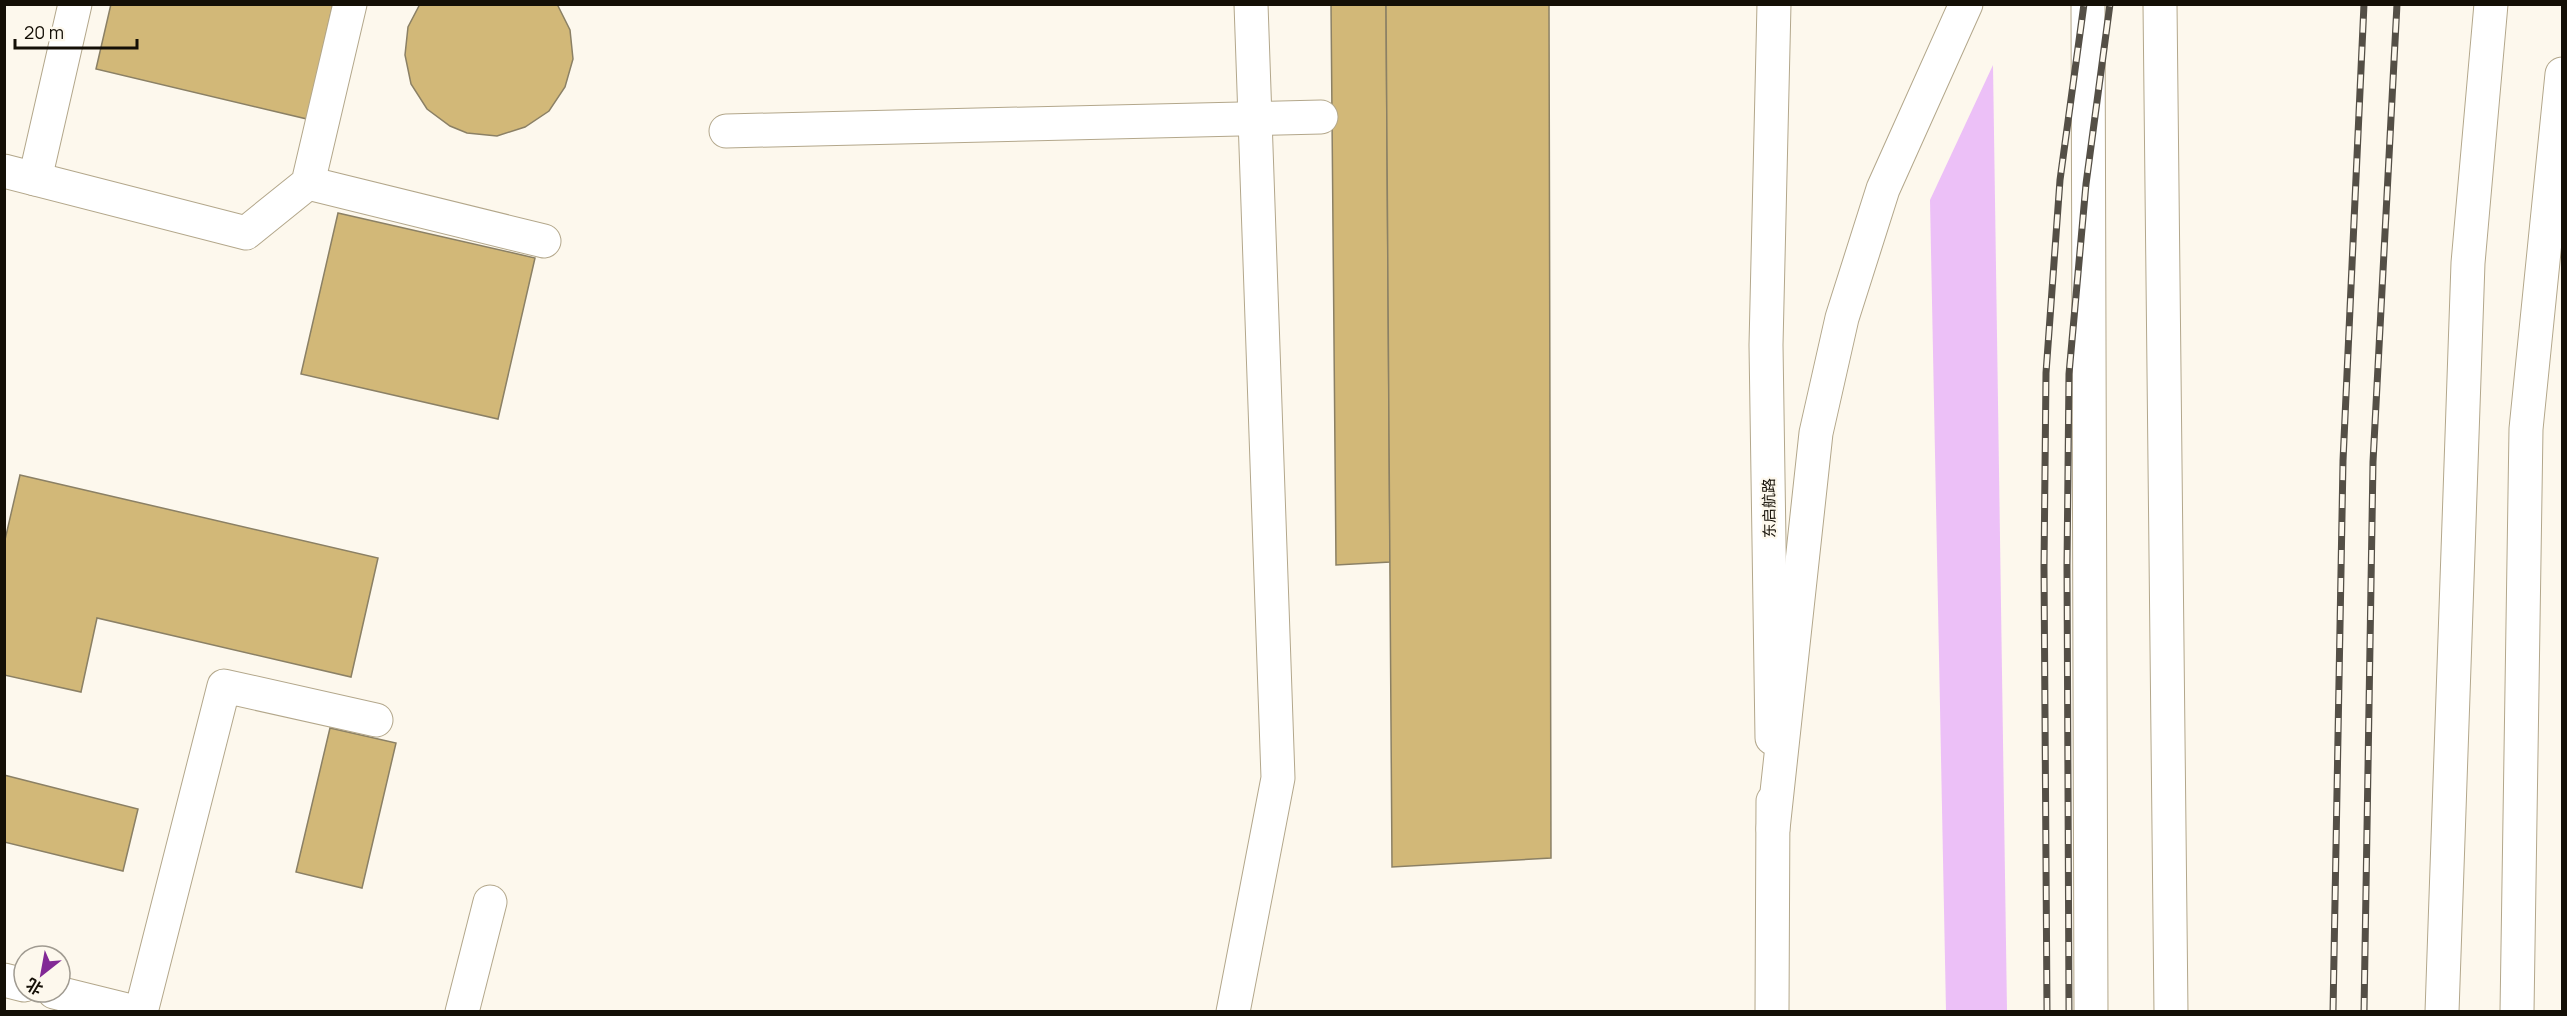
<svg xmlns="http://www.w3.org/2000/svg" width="2567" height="1016" font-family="Manrope,'Noto Sans SC',sans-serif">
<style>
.water{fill:#ecc0f7}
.building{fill:#d2b878;stroke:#8b8065;stroke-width:1.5}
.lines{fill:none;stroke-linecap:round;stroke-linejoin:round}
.minor-casing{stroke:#b3a78b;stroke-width:35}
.highway-casing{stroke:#b3a78b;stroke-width:35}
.minor{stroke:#fff;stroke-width:33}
.highway{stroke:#fff;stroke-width:33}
.rail-casing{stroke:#544f46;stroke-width:7}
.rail{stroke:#fdf8ed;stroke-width:4.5;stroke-dasharray:14;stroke-linecap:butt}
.labels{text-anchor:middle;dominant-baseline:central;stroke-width:4.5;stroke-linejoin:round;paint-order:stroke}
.street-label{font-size:15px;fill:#140f06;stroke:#fdf8ed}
</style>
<rect width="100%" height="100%" fill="#fdf8ed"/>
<polygon class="water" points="1993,65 2007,1011 1946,1011 1930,200"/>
<g class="building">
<polygon points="111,4 333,4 307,119 96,69"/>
<polygon points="420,4 557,4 570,30 573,59 565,87 549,111 525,127 497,136 467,133 450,126 427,109 411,84 405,55 408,27"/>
<polygon points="1331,4 1386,4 1390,562 1336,565"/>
<polygon points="1386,4 1549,4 1551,858 1392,867"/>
<polygon points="338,213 535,258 498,419 301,374"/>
<polygon points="20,475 378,558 351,677 97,618 81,692 4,675 4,544"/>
<polygon points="330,728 396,743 362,888 296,872"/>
<polygon points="4,775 138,809 123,871 4,842"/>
</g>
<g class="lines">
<g class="minor-casing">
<g id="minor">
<polyline points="726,131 1321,117"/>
<polyline points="4,171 246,233 308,183 350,4"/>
<polyline points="35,179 75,4"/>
<polyline points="308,183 544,241"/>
<polyline points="1772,738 1766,345 1774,4"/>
<polyline points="4,980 24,985"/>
<polyline points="54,992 135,1012"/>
<polyline points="141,1012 224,686 376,720"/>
<polyline points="462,1012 490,902"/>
<polyline points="1233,1012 1278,778 1251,4"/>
<polyline points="1772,1012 1773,801"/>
</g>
</g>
<g class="highway-casing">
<g id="highway">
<polyline points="2088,4 2091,1012"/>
<polyline points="2160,4 2171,1012"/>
<polyline points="1773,829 1816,433 1842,318 1883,189 1966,4"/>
<polyline points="2442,1012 2468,263 2491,4"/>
<polyline points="2517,1012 2526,429 2562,74"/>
</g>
</g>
<use href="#minor" class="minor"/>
<use href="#highway" class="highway"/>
<g class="rail-casing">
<g id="rail">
<polyline points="2047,1012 2044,567 2046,373 2060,180 2084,4"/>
<polyline points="2069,1012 2067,566 2069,374 2086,184 2110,4"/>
<polyline points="2333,1012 2343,461 2364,4"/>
<polyline points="2364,1012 2373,462 2397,4"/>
</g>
</g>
<use href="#rail" class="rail"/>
</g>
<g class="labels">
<g class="street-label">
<text transform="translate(1769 508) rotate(-91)">东启航路</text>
</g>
</g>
<rect width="2567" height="1016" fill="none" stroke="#140f06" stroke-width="12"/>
<g transform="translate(42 974) rotate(211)"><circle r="28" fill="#fdf8ed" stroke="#a09b91" stroke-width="1.5"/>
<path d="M0-4.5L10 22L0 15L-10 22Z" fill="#822996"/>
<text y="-9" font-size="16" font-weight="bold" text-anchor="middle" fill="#140f06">北</text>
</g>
<path d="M15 39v9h122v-9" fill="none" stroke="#140f06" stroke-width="3"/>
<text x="24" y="39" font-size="18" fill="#140f06" stroke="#fdf8ed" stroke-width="4.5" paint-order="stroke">20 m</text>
</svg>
